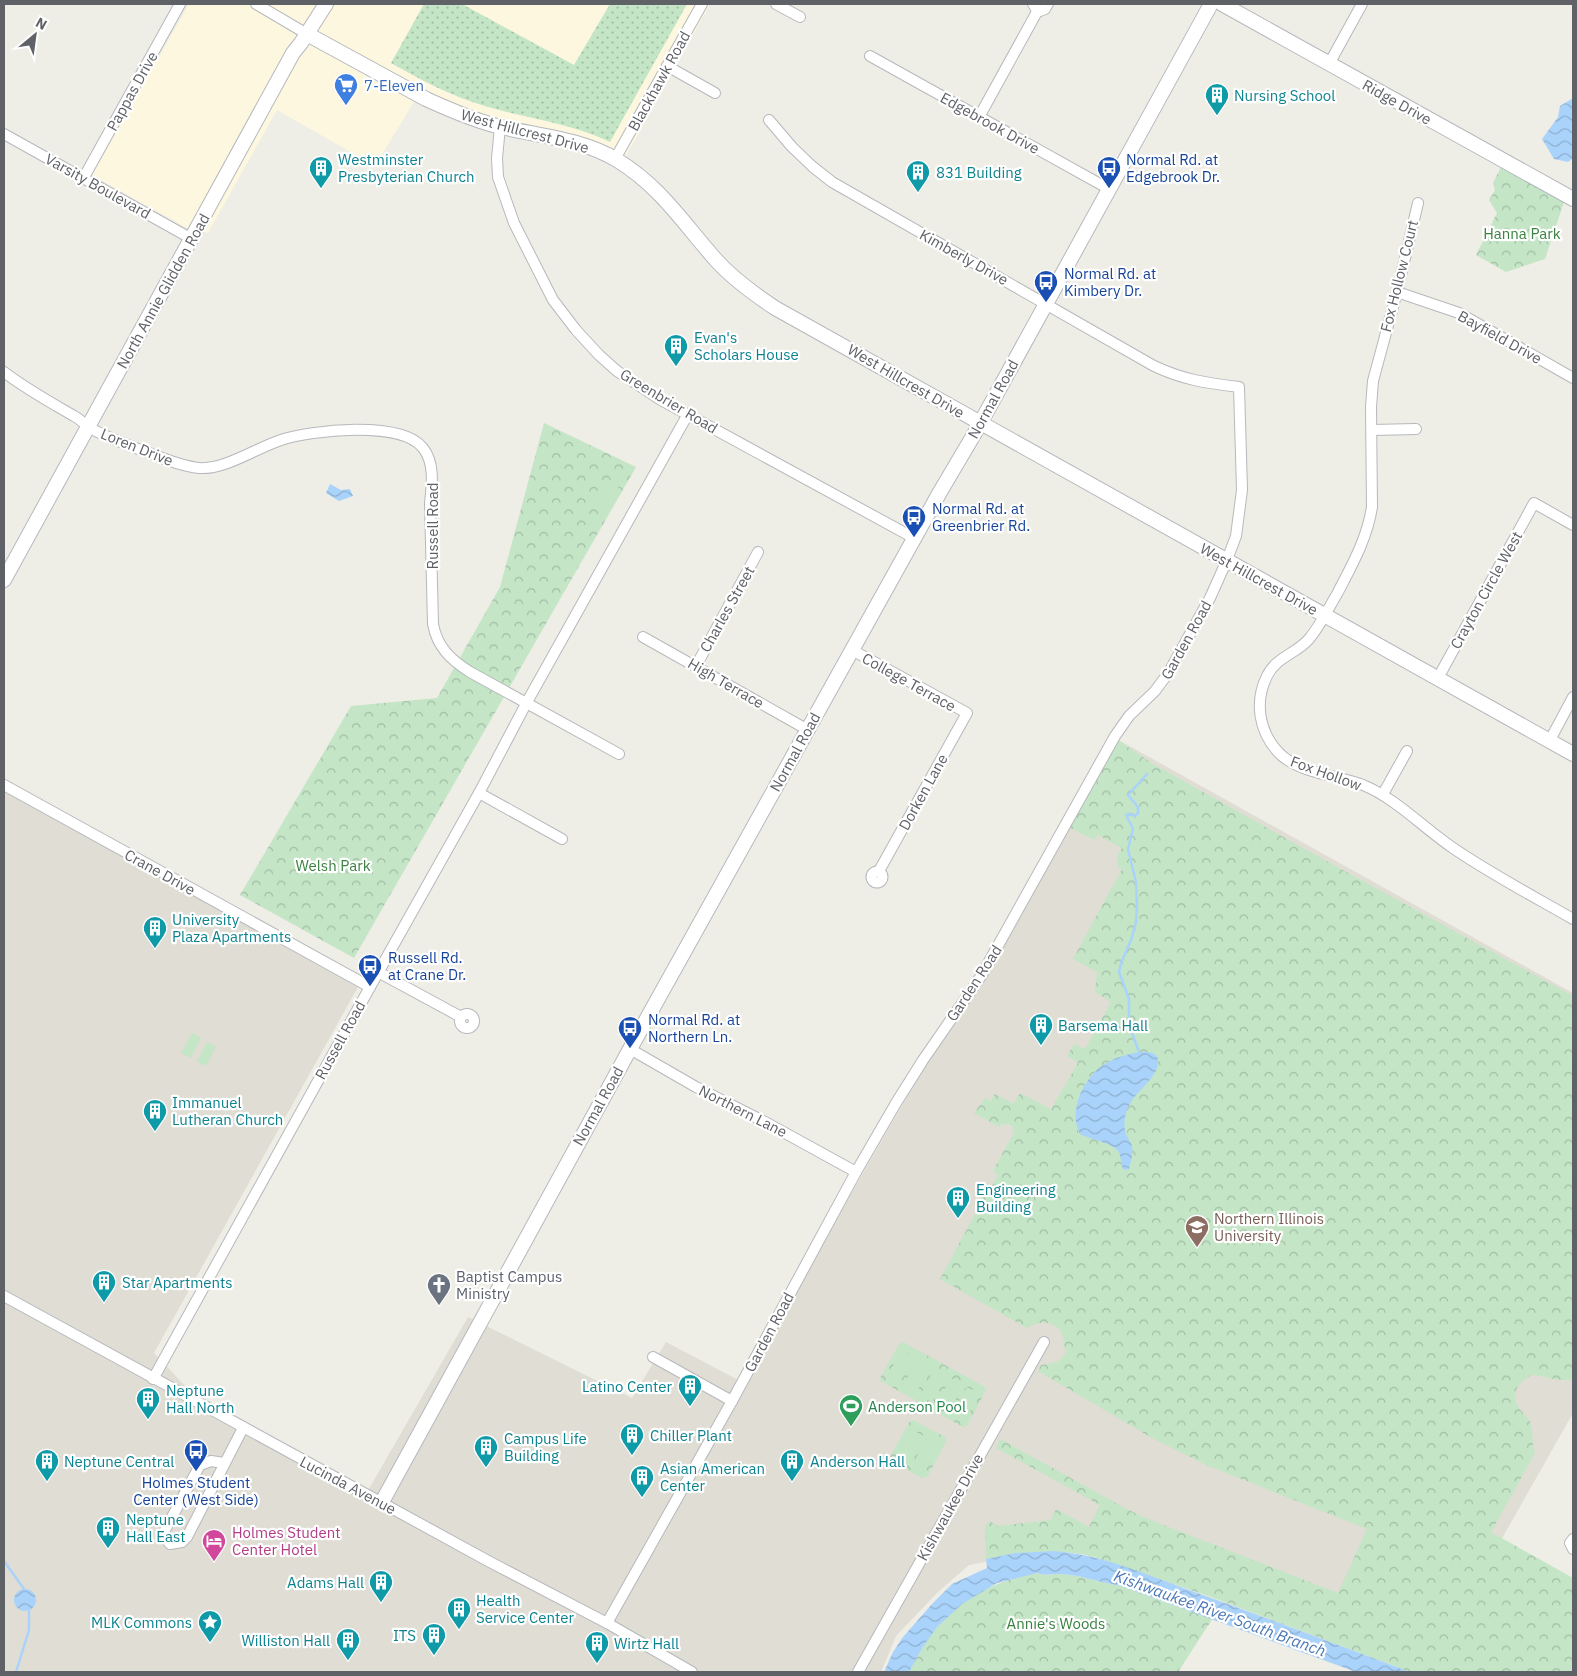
<svg xmlns="http://www.w3.org/2000/svg" width="1577" height="1676" font-family="'IBM Plex Sans',sans-serif">
<style>
.commercial{fill:#fcf7de}
.education{fill:#dfddd4}
.grass{fill:url(#grass-dots)}
.forest{fill:url(#forest-crowns)}
.garden{fill:#c4e5c6}
.water{fill:url(#water-waves)}
.lines{fill:none;stroke-linecap:round;stroke-linejoin:round}
.stream{stroke:#aad3fb;stroke-width:2.5}
.street-casing{stroke:#b6b8bc;stroke-width:12}
.secondary-casing{stroke:#b5b8bd;stroke-width:16}
.street{stroke:#fff;stroke-width:10}
.secondary{stroke:#fff;stroke-width:14}
.labels{text-anchor:middle;dominant-baseline:central;stroke-width:4.5;stroke-linejoin:round;paint-order:stroke}
.street-label{font-size:15px;fill:#5e6166;stroke:#fff}
.shop-label{font-size:15px;fill:#366cbe;stroke:#fff;text-anchor:start}
.culture-label{font-size:15px;fill:#0d838f;stroke:#fff;text-anchor:start}
.transit-label{font-size:15px;fill:#164399;stroke:#fff;text-anchor:start}
.park-label{font-size:15px;fill:#398240;stroke:#fff}
.education-label{font-size:15px;fill:#785e54;stroke:#fff;text-anchor:start}
.worship-label{font-size:15px;fill:#5b616d;stroke:#fff;text-anchor:start}
.leisure-label{font-size:15px;fill:#27864d;stroke:#fff;text-anchor:start}
.hotel-label{font-size:15px;fill:#b23c85;stroke:#fff;text-anchor:start}
.water-label{font-size:16px;font-style:italic;fill:#4a78b6;stroke:#fff}
</style>
<defs>
<pattern id="grass-dots" width="8" height="8" patternUnits="userSpaceOnUse" patternTransform="scale(1.25)"><rect width="8" height="8" fill="#c4e5c6"/><path d="M2 2h.1M6 6h.1" fill="none" stroke="#a2bda5" stroke-width="1.8" stroke-linecap="round"/></pattern>
<pattern id="forest-crowns" width="20" height="18" patternUnits="userSpaceOnUse" patternTransform="scale(1.25)"><rect width="20" height="18" fill="#c4e5c6"/><path d="M2 6a3 3 0 1 1 6 0M12 15a3 3 0 1 1 6 0" fill="none" stroke="#a2bda5"/></pattern>
<pattern id="water-waves" width="16" height="10" patternUnits="userSpaceOnUse" patternTransform="scale(1.25)"><rect width="16" height="10" fill="#aad3fb"/><path d="M0 5q4-4 8 0t8 0" fill="none" stroke="#8eafcf"/></pattern>
</defs>
<rect width="100%" height="100%" fill="#efeee6"/>
<polygon class="commercial" points="189,4 710,4 619,168 587,153 415,100 375,166 277,110 208,233 187,228 92,175"/>
<polygon class="education" points="1115,738 1573,993 1573,1413 1500,1542 1573,1672 1101,1546 1052,1549 969,1565 937,1593 896,1636 881,1672 4,1672 4,787 358,987 154,1353 206,1408 366,1494 468,1317 632,1398 666,1342 742,1382"/>
<path class="grass" d="M424 4H462L574 65 610 4H687L610 142C571 123 527 119 485 106 451 96 421 80 391 63Z"/>
<g class="forest">
<polygon points="1502,165 1565,199 1545,259 1506,272 1476,255 1497,213 1489,200 1495,190 1493,183"/>
<polygon points="544,423 636,467 354,958 240,895 351,706 437,698 500,587"/>
<path d="M1115 738 1153 764 1330 863 1573 996V1378C1561 1384 1545 1375 1531 1375 1514 1386 1509 1397 1523 1413 1525 1416 1529 1419 1530 1422 1534 1432 1531 1443 1535 1453L1491 1532 1573 1578V1672H1410L1211 1597 1094 1557C1060 1548 1021 1552 986 1559L985 1527 989 1521 998 1526 1051 1520 1056 1509 1089 1527 1100 1505 996 1448 1000 1439 1125 1508 1143 1517 1338 1593 1367 1529 1206 1465 1152 1438 1038 1371 1041 1365C1054 1363 1061 1363 1067 1350L1064 1348C1067 1325 1045 1316 1027 1328L940 1279 979 1207 975 1205 983 1191 988 1193 998 1175 993 1171 1013 1134V1127L1009 1124H1002L999 1127 974 1113 985 1098 991 1101 995 1094 1014 1104 1020 1093 1051 1109 1078 1063 1067 1056 1074 1044 1085 1049 1111 1002 1095 992 1097 972 1073 959 1122 869 1117 866 1118 854 1122 848 1098 835 1094 840 1066 826Z"/>
<polygon points="903,1342 985,1387 986,1390 967,1426 963,1427 881,1381 880,1378 900,1343"/>
<polygon points="913,1420 945,1437 947,1440 927,1477 922,1478 892,1461 890,1457 910,1421"/>
<path d="M1039 1573C1044 1576 1051 1574 1058 1574 1080 1574 1100 1583 1121 1586L1213 1618 1178 1672H909C917 1657 925 1643 935 1629 958 1599 1002 1578 1039 1573Z"/>
</g>
<g class="garden">
<polygon points="604,479 621,489 606,515 589,506"/>
<polygon points="192,1033 201,1038 191,1058 181,1053"/>
<polygon points="207,1042 216,1047 206,1066 197,1061"/>
<polygon points="902,1350 914,1357 899,1384 887,1377"/>
<polygon points="918,1359 931,1366 916,1393 903,1386"/>
<polygon points="935,1368 947,1375 932,1402 920,1395"/>
<polygon points="951,1378 964,1385 949,1411 936,1404"/>
<polygon points="967,1387 980,1394 965,1420 952,1413"/>
<polygon points="911,1429 924,1436 909,1463 896,1456"/>
<polygon points="927,1438 939,1445 925,1472 912,1465"/>
</g>
<g class="water">
<polygon points="1573,98 1573,158 1568,162 1554,159 1542,139 1558,117 1560,106"/>
<polygon points="330,484 341,490 350,489 353,496 339,501 326,493"/>
<path d="M1139 1052C1147 1052 1157 1051 1158 1060 1160 1075 1138 1090 1131 1102 1125 1111 1122 1126 1127 1136 1128 1139 1131 1143 1132 1146 1133 1154 1131 1162 1129 1169L1124 1170C1120 1164 1122 1156 1118 1151 1113 1143 1089 1139 1080 1134 1068 1111 1083 1079 1103 1065 1114 1058 1127 1054 1139 1052Z"/>
<path d="M1053 1551C1102 1554 1146 1575 1192 1591 1265 1617 1338 1645 1410 1672H1356L1121 1586C1100 1583 1080 1574 1058 1574 1051 1574 1044 1576 1038 1573L997 1583 962 1604 937 1627 923 1647 909 1672H884L893 1652 903 1637 932 1604 952 1584 987 1568 986 1559 1015 1553Z"/>
<circle cx="25" cy="1600" r="11"/>
</g>
<g class="lines">
<g class="stream">
<polyline points="1139,1052 1129,1025 1129,999 1119,972 1121,963 1131,940 1136,922 1137,905 1136,882 1128,849 1133,829 1126,815 1129,814 1135,816 1138,813 1138,807 1128,795 1147,774"/>
<polyline points="4,1561 24,1589"/>
<polyline points="16,1672 29,1630 29,1611"/>
</g>
<g class="street-casing">
<g id="street">
<polyline points="256,4 307,34"/>
<polyline points="776,4 800,17"/>
<polyline points="1033,4 1036,9 1040,11 1045,9 1048,4"/>
<polyline points="870,56 1109,189"/>
<polyline points="1329,64 1362,4"/>
<polyline points="667,66 715,93"/>
<polyline points="979,117 1038,10"/>
<polyline points="500,127 497,158 498,177 514,223 553,300 576,330 599,355 617,371 661,400 914,538"/>
<polyline points="4,134 192,239"/>
<polyline points="615,159 702,4"/>
<polyline points="83,179 180,4"/>
<path d="M1418 203 1397 292 1373 381 1371 407 1372 507C1367 539 1352 565 1337 594 1328 609 1320 626 1309 639 1296 654 1276 657 1267 676 1254 702 1259 732 1279 753 1298 773 1337 775 1363 785 1397 799 1422 827 1453 848 1491 874 1533 896 1573 919"/>
<polyline points="1397,292 1459,313 1573,378"/>
<path d="M4 372C26 389 50 402 74 416 80 419 84 424 89 427 104 437 122 442 138 449 158 456 178 466 199 468 225 470 256 448 281 440 311 430 401 420 423 448 435 463 432 485 430 503L433 624C437 647 451 660 470 672L619 754"/>
<polyline points="1372,430 1416,429"/>
<polyline points="643,637 808,730"/>
<polyline points="852,650 967,713 879,871"/>
<polyline points="696,666 758,552"/>
<polyline points="1438,678 1534,503 1573,525"/>
<polyline points="1550,740 1573,697"/>
<polyline points="4,785 370,987"/>
<polyline points="479,793 562,839"/>
<polyline points="1383,794 1407,751"/>
<circle cx="877" cy="877" r="5.5"/>
<polyline points="378,972 461,1017"/>
<circle cx="467" cy="1021" r="7"/>
<polyline points="630,1049 696,1087 765,1122 856,1172"/>
<polyline points="4,1296 490,1562 607,1623 692,1672"/>
<polyline points="653,1357 732,1401"/>
<polyline points="153,1379 370,987 479,793 527,702 688,414"/>
<polyline points="224,1463 211,1461 200,1465 165,1530 165,1537 170,1544 182,1542 187,1537 243,1428"/>
<polyline points="1573,1539 1570,1543 1573,1549"/>
<path d="M607 1623 732 1401 856 1172 896 1103 923 1060 981 976 1115 736 1129 716 1155 691 1169 672 1210 598 1227 560 1236 536 1242 490 1239 387C1206 383 1184 380 1154 366L832 182 813 167 792 147 769 120"/>
<polyline points="858,1672 1044,1342"/>
</g>
</g>
<g class="secondary-casing">
<g id="secondary">
<polyline points="1222,4 1573,199"/>
<path d="M307 34 426 99C450 110 475 121 501 127 540 136 582 139 617 160 661 187 683 223 716 260 733 279 754 294 775 308L1573 754"/>
<polyline points="4,580 293,53 301,43 326,4"/>
<polyline points="382,1502 630,1049 940,492 976,431 1211,4"/>
</g>
</g>
<use href="#street" class="street"/>
<use href="#secondary" class="secondary"/>
</g>
<defs>
<g id="supermarket-pin" transform="scale(1.25)"><path d="M0 17L-7.5 6A9.5 9.5 0 1 1 7.5 6Z" fill="#3f7fe0" stroke="#fff"/><path d="M-6-5.5h2.5l.6 2H6L4.5 2H-2.5L-4.4-4H-6ZM-1.5 3.2a1.3 1.3 0 1 0 .1 0ZM3 3.2a1.3 1.3 0 1 0 .1 0Z" fill="#fff"/></g>
<g id="building-pin" transform="scale(1.25)"><path d="M0 17L-7.5 6A9.5 9.5 0 1 1 7.5 6Z" fill="#0f9aa8" stroke="#fff"/><path d="M-4-6H4V6H1V3H-1V6H-4ZM-2.5-4.3h1.7v1.8h-1.7ZM.8-4.3h1.7v1.8H.8ZM-2.5-1h1.7V.8h-1.7ZM.8-1h1.7V.8H.8Z" fill="#fff"/></g>
<g id="bus-pin" transform="scale(1.25)"><path d="M0 17L-7.5 6A9.5 9.5 0 1 1 7.5 6Z" fill="#1a4fb4" stroke="#fff"/><path d="M-5-6H5V4H4V6H2V4H-2V6H-4V4H-5ZM-3.5-4V0h7V-4ZM-3.5 1.2v1.5H-2V1.2ZM2 1.2v1.5H3.5V1.2Z" fill="#fff"/></g>
<g id="university-pin" transform="scale(1.25)"><path d="M0 17L-7.5 6A9.5 9.5 0 1 1 7.5 6Z" fill="#8d6e63" stroke="#fff"/><path d="M0-5L7-2L0 1L-7-2ZM-4 1L0 2.5L4 1V4Q0 6-4 4Z" fill="#fff"/></g>
<g id="church-pin" transform="scale(1.25)"><path d="M0 17L-7.5 6A9.5 9.5 0 1 1 7.5 6Z" fill="#6b7280" stroke="#fff"/><path d="M-1.2-6h2.4v3.5h3.3v2.4h-3.3V6h-2.4V-.1h-3.3v-2.4h3.3Z" fill="#fff"/></g>
<g id="stadium-pin" transform="scale(1.25)"><path d="M0 17L-7.5 6A9.5 9.5 0 1 1 7.5 6Z" fill="#2e9e5b" stroke="#fff"/><path d="M0-5a6.5 5 0 1 0 0 10a6.5 5 0 1 0 0-10ZM-3.5-1.8h7v3.6h-7Z" fill="#fff"/></g>
<g id="hotel-pin" transform="scale(1.25)"><path d="M0 17L-7.5 6A9.5 9.5 0 1 1 7.5 6Z" fill="#d1479c" stroke="#fff"/><path d="M-6-4.5h1.5V1H6V5H4.5V3h-9V5H-6ZM-4 0a1.8 1.8 0 1 1 3.6 0ZM.5 0V-2.5h3Q6-2.5 6 0Z" fill="#fff"/></g>
<g id="sight-pin" transform="scale(1.25)"><path d="M0 17L-7.5 6A9.5 9.5 0 1 1 7.5 6Z" fill="#0f9aa8" stroke="#fff"/><path d="M0-6L1.8-2.2L6-1.7L2.9 1.2L3.7 5.4L0 3.3L-3.7 5.4L-2.9 1.2L-6-1.7L-1.8-2.2Z" fill="#fff"/></g>
</defs>
<g fill-rule="evenodd">
<use href="#supermarket-pin" x="346" y="85"/>
<use href="#building-pin" x="1217" y="95"/>
<use href="#building-pin" x="321" y="168"/>
<use href="#bus-pin" x="1109" y="168"/>
<use href="#building-pin" x="918" y="172"/>
<use href="#bus-pin" x="1046" y="282"/>
<use href="#building-pin" x="676" y="346"/>
<use href="#bus-pin" x="914" y="517"/>
<use href="#building-pin" x="155" y="928"/>
<use href="#bus-pin" x="370" y="966"/>
<use href="#building-pin" x="1041" y="1025"/>
<use href="#bus-pin" x="630" y="1028"/>
<use href="#building-pin" x="155" y="1111"/>
<use href="#building-pin" x="958" y="1198"/>
<use href="#university-pin" x="1197" y="1227"/>
<use href="#building-pin" x="104" y="1282"/>
<use href="#church-pin" x="439" y="1285"/>
<use href="#building-pin" x="690" y="1386"/>
<use href="#building-pin" x="148" y="1399"/>
<use href="#stadium-pin" x="851" y="1406"/>
<use href="#building-pin" x="632" y="1435"/>
<use href="#building-pin" x="486" y="1447"/>
<use href="#bus-pin" x="196" y="1451"/>
<use href="#building-pin" x="47" y="1461"/>
<use href="#building-pin" x="792" y="1461"/>
<use href="#building-pin" x="642" y="1477"/>
<use href="#building-pin" x="108" y="1528"/>
<use href="#hotel-pin" x="214" y="1541"/>
<use href="#building-pin" x="381" y="1582"/>
<use href="#building-pin" x="459" y="1609"/>
<use href="#sight-pin" x="210" y="1622"/>
<use href="#building-pin" x="434" y="1635"/>
<use href="#building-pin" x="348" y="1640"/>
<use href="#building-pin" x="597" y="1643"/>
</g>
<g class="labels">
<g class="street-label">
<text transform="translate(659 81) rotate(-61)">Blackhawk Road</text>
<text transform="translate(132 91) rotate(-61)">Pappas Drive</text>
<text transform="translate(1397 102) rotate(29)">Ridge Drive</text>
<text transform="translate(990 123) rotate(29)">Edgebrook Drive</text>
<text transform="translate(525 131) rotate(15)">West Hillcrest Drive</text>
<text transform="translate(98 186) rotate(29)">Varsity Boulevard</text>
<text transform="translate(964 257) rotate(29)">Kimberly Drive</text>
<text transform="translate(1399 276) rotate(-76)">Fox Hollow Court</text>
<text transform="translate(163 291) rotate(-61)">North Annie Glidden Road</text>
<text transform="translate(1500 337) rotate(29)">Bayfield Drive</text>
<text transform="translate(906 381) rotate(30)">West Hillcrest Drive</text>
<text transform="translate(993 399) rotate(-61)">Normal Road</text>
<text transform="translate(669 401) rotate(31)">Greenbrier Road</text>
<text transform="translate(137 447) rotate(22)">Loren Drive</text>
<text transform="translate(432 526) rotate(-90)">Russell Road</text>
<text transform="translate(1259 579) rotate(29)">West Hillcrest Drive</text>
<text transform="translate(1486 590) rotate(-61)">Crayton Circle West</text>
<text transform="translate(727 609) rotate(-61)">Charles Street</text>
<text transform="translate(1186 640) rotate(-61)">Garden Road</text>
<text transform="translate(909 682) rotate(29)">College Terrace</text>
<text transform="translate(726 683) rotate(30)">High Terrace</text>
<text transform="translate(795 752) rotate(-61)">Normal Road</text>
<text transform="translate(1326 773) rotate(20)">Fox Hollow</text>
<text transform="translate(923 792) rotate(-61)">Dorken Lane</text>
<text transform="translate(160 872) rotate(29)">Crane Drive</text>
<text transform="translate(974 983) rotate(-57)">Garden Road</text>
<text transform="translate(340 1040) rotate(-61)">Russell Road</text>
<text transform="translate(598 1106) rotate(-61)">Normal Road</text>
<text transform="translate(743 1111) rotate(27)">Northern Lane</text>
<text transform="translate(769 1332) rotate(-62)">Garden Road</text>
<text transform="translate(348 1485) rotate(28)">Lucinda Avenue</text>
<text transform="translate(950 1507) rotate(-61)">Kishwaukee Drive</text>
</g>
<g class="shop-label">
<text x="364" y="85">7-Eleven</text>
</g>
<g class="culture-label">
<text x="1234" y="95">Nursing School</text>
<text x="338" y="159">Westminster<tspan x="338" dy="17">Presbyterian Church</tspan></text>
<text x="936" y="172">831 Building</text>
<text x="694" y="337">Evan's<tspan x="694" dy="17">Scholars House</tspan></text>
<text x="172" y="919">University<tspan x="172" dy="17">Plaza Apartments</tspan></text>
<text x="1058" y="1025">Barsema Hall</text>
<text x="172" y="1102">Immanuel<tspan x="172" dy="17">Lutheran Church</tspan></text>
<text x="976" y="1189">Engineering<tspan x="976" dy="17">Building</tspan></text>
<text x="122" y="1282">Star Apartments</text>
<text x="672" y="1386" text-anchor="end">Latino Center</text>
<text x="166" y="1390">Neptune<tspan x="166" dy="17">Hall North</tspan></text>
<text x="650" y="1435">Chiller Plant</text>
<text x="504" y="1438">Campus Life<tspan x="504" dy="17">Building</tspan></text>
<text x="64" y="1461">Neptune Central</text>
<text x="810" y="1461">Anderson Hall</text>
<text x="660" y="1468">Asian American<tspan x="660" dy="17">Center</tspan></text>
<text x="126" y="1519">Neptune<tspan x="126" dy="17">Hall East</tspan></text>
<text x="364" y="1582" text-anchor="end">Adams Hall</text>
<text x="476" y="1600">Health<tspan x="476" dy="17">Service Center</tspan></text>
<text x="192" y="1622" text-anchor="end">MLK Commons</text>
<text x="416" y="1635" text-anchor="end">ITS</text>
<text x="330" y="1640" text-anchor="end">Williston Hall</text>
<text x="614" y="1643">Wirtz Hall</text>
</g>
<g class="transit-label">
<text x="1126" y="159">Normal Rd. at<tspan x="1126" dy="17">Edgebrook Dr.</tspan></text>
<text x="1064" y="273">Normal Rd. at<tspan x="1064" dy="17">Kimbery Dr.</tspan></text>
<text x="932" y="508">Normal Rd. at<tspan x="932" dy="17">Greenbrier Rd.</tspan></text>
<text x="388" y="957">Russell Rd.<tspan x="388" dy="17">at Crane Dr.</tspan></text>
<text x="648" y="1019">Normal Rd. at<tspan x="648" dy="17">Northern Ln.</tspan></text>
<text x="196" y="1482" text-anchor="middle">Holmes Student<tspan x="196" dy="17">Center (West Side)</tspan></text>
</g>
<g class="park-label">
<text x="1522" y="233">Hanna Park</text>
<text x="333" y="865">Welsh Park</text>
<text x="1056" y="1623">Annie's Woods</text>
</g>
<g class="education-label">
<text x="1214" y="1218">Northern Illinois<tspan x="1214" dy="17">University</tspan></text>
</g>
<g class="worship-label">
<text x="456" y="1276">Baptist Campus<tspan x="456" dy="17">Ministry</tspan></text>
</g>
<g class="leisure-label">
<text x="868" y="1406">Anderson Pool</text>
</g>
<g class="hotel-label">
<text x="232" y="1532">Holmes Student<tspan x="232" dy="17">Center Hotel</tspan></text>
</g>
<g class="water-label">
<text transform="translate(1220 1613) rotate(20)">Kishwaukee River South Branch</text>
</g>
</g>
<rect width="1577" height="1676" fill="none" stroke="#5e6166" stroke-width="10"/>
<g transform="translate(35 35) rotate(29)" stroke="#ffffff" stroke-width="4" paint-order="stroke">
<path d="M0-4L9 19L0 12L-9 19Z" fill="#5e6166"/>
<text y="-8" font-size="14" font-weight="bold" text-anchor="middle" fill="#5e6166">N</text>
</g>
</svg>
